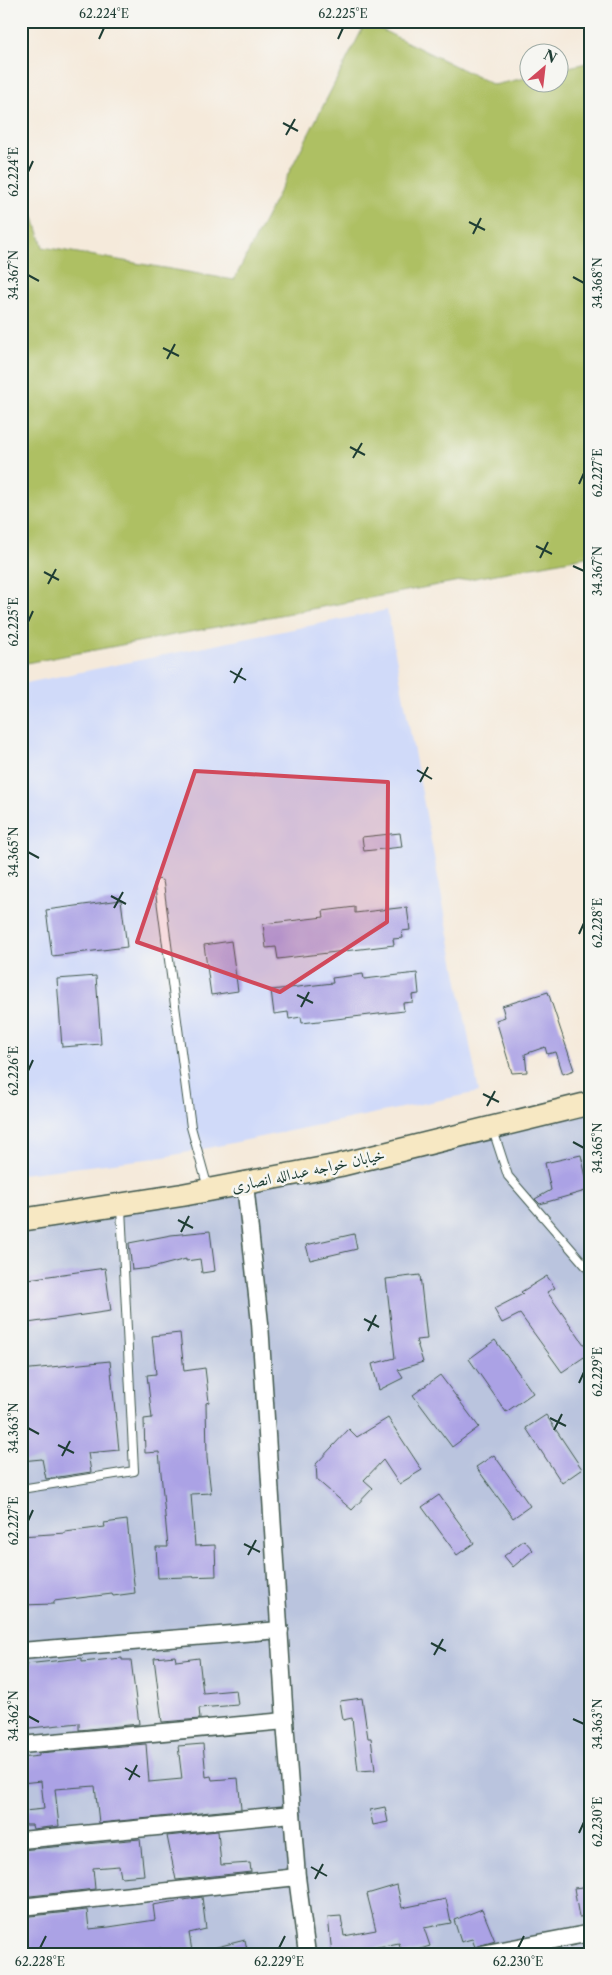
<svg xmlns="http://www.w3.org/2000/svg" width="612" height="1975" font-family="'Libre Caslon Text',Amiri,serif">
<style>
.built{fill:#d0daf9}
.industrial{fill:#bac4de}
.green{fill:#aec064;stroke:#667e4c}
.building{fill:#aba2e5}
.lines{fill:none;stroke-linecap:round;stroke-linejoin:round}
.lane-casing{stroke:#3f574d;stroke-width:10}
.street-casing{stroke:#3f574d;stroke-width:19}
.secondary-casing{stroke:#3f574d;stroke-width:25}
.lane{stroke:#fff;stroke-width:8}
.street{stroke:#fff;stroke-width:16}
.secondary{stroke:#f7e8c3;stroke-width:22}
.marked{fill:#d1495b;fill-opacity:0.2;stroke:#d1495b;stroke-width:4;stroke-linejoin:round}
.ticks{fill:none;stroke:#1f3d34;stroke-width:2}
.labels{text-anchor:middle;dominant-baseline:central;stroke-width:5;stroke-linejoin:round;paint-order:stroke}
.street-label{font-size:16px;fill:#1f3d34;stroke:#f6f6f2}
.neatline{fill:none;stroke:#1f3d34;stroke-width:2}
.ticks-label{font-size:12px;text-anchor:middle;fill:#1f3d34}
</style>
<rect width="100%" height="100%" fill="#f6f6f2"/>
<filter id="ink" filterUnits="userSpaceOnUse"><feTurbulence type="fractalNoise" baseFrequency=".02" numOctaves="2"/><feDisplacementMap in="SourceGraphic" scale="10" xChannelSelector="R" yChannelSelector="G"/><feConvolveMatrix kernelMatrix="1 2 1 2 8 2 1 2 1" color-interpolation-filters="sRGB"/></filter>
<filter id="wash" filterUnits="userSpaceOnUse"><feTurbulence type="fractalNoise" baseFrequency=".0096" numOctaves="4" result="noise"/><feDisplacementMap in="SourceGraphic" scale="20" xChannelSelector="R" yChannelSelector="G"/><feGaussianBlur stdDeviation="1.12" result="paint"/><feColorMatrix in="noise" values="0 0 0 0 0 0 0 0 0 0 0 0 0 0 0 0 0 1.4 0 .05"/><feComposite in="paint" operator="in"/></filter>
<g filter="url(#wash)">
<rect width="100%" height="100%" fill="#f5eadb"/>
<polygon class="built" points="387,610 479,1092 164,1157 21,1174 21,684"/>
<polygon class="industrial" points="591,1103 591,1954 21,1954 21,1215 182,1195"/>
<polygon class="green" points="366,22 494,85 529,77 530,82 560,82 560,69 591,62 591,556 21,664 21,188 25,188 43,247 234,280"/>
<g id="blocks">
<g class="building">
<polygon points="400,833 402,847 364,851 362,837"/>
<polygon points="121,900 127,947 52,956 46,910"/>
<polygon points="355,907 355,913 407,907 410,930 402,931 403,938 393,939 394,945 278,959 276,947 266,948 263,924 324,917 323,911"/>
<polygon points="231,941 238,991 211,995 204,945"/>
<polygon points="417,973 419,994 412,995 413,1002 403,1003 404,1011 302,1023 301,1017 289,1019 288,1012 274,1014 271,990 333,983 332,978 363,974 364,979"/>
<polygon points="96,976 101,1044 62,1047 57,979"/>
<polygon points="548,992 574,1070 563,1074 556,1052 547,1054 545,1047 525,1054 527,1072 512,1073 496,1020 505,1017 502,1006"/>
<polygon points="581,1155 589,1190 540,1204 535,1199 551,1190 545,1163"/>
<polygon points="210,1231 215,1271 202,1273 200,1259 186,1261 186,1259 152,1268 132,1270 129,1243 171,1235"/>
<polygon points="354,1234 357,1249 310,1260 306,1245"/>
<polygon points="105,1268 111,1311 21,1324 21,1280"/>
<polygon points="420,1275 427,1339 416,1340 423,1362 398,1370 403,1378 379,1390 372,1364 395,1358 386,1279"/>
<polygon points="547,1276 555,1288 547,1292 590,1353 562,1372 520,1314 502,1323 494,1309 523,1294 521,1292"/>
<polygon points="180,1333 184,1371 205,1368 209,1402 206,1403 207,1458 211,1493 191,1494 195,1546 215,1545 216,1576 158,1578 156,1547 168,1547 159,1452 145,1453 144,1419 152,1418 147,1375 156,1374 152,1336"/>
<polygon points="495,1340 533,1393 506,1412 469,1359"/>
<polygon points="110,1361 119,1450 88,1453 91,1472 46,1479 42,1459 21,1461 21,1370"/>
<polygon points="440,1375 479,1427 452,1447 413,1395"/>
<polygon points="546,1415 582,1469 562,1483 526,1428"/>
<polygon points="388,1418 422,1470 399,1484 383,1460 364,1480 373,1488 352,1510 317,1480 316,1464 349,1429 357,1437"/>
<polygon points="494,1455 530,1506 513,1518 476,1467"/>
<polygon points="439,1495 474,1543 457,1555 422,1507"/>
<polygon points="127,1520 135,1593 113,1596 112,1594 54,1601 54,1604 21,1605 21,1536 66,1533 65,1532 105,1527 104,1523"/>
<polygon points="524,1540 533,1550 513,1567 504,1556"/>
<polygon points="175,1656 176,1661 199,1658 203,1693 236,1690 238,1705 199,1708 200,1719 162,1722 154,1658"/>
<polygon points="82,1658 82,1662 122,1658 122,1660 131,1660 139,1724 79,1730 79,1723 21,1729 21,1667 26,1667 26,1664"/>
<polygon points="362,1698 368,1738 371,1738 375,1770 358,1771 352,1718 343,1720 340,1701"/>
<polygon points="146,1744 149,1782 182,1779 178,1746 203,1744 206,1777 211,1776 212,1780 238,1778 241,1809 99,1823 95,1786 55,1789 59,1826 33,1829 32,1825 25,1825 24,1811 44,1809 41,1781 21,1783 21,1758 39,1756 39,1753"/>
<polygon points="385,1807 388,1822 373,1825 370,1810"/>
<polygon points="218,1831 221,1865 250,1863 251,1872 176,1880 167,1836"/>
<polygon points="140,1839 144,1875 121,1877 119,1866 93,1868 95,1889 21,1897 21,1850"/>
<polygon points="397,1885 402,1908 446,1899 451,1923 424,1928 430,1946 404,1954 402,1954 399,1943 342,1954 332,1954 328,1917 341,1916 344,1936 376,1930 367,1894"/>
<polygon points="591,1886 591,1916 579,1917 574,1888"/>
<polygon points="202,1897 206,1929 189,1933 192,1951 161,1954 161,1948 131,1954 25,1954 23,1935 21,1935 21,1917 87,1910 89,1929 109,1927 155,1920 153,1905"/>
<polygon points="482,1909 495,1941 475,1947 472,1939 461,1942 454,1920"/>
<polygon points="245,1940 248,1954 209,1954 209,1949"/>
</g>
</g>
</g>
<g filter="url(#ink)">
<use href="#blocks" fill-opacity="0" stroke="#3f574d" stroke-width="1"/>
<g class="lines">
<g class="lane-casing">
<g id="lane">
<polyline points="159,884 191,1127 208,1188"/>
<polyline points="493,1130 508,1176 591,1272"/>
<polyline points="21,1489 134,1471 121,1208"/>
</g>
</g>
<g class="street-casing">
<g id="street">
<polyline points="245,1184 260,1323 285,1721 297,1877 307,1954"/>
<polyline points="21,1651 280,1630"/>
<polyline points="21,1745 285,1721"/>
<polyline points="21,1840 292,1814"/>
<polyline points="21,1907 297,1877"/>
<polyline points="482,1954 591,1933"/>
</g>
</g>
<g class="secondary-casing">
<polyline id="secondary" points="21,1220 182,1195 340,1165 591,1103"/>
</g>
<use href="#lane" class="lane"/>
<use href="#street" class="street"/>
<use href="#secondary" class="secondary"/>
</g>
</g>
<path class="marked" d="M195 771 388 782 387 922 280 992 137 942Z"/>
<path class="ticks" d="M99 39 104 28M338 39 343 28M283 123 298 131M286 135 295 119M28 172 33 161M469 222 485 230M473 234 481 218M28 275 39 281M573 277 584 283M163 348 179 356M167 359 175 344M350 447 365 455M353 458 362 443M579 484 584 473M536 546 552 554M540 558 548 542M573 566 584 571M44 572 59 580M48 584 56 569M28 622 33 611M230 671 246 680M234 683 242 668M417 770 432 779M420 782 428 767M28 852 39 858M111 896 126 904M114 908 123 892M579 934 584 923M297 995 313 1003M301 1007 309 992M28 1071 33 1060M483 1094 499 1102M487 1106 495 1091M573 1142 584 1148M178 1220 193 1228M181 1232 189 1216M364 1319 379 1327M368 1331 376 1315M579 1383 584 1372M550 1418 566 1426M28 1428 39 1434M554 1430 562 1414M58 1445 74 1453M62 1456 70 1441M28 1521 33 1510M244 1544 260 1552M248 1555 256 1540M431 1643 446 1651M434 1655 443 1639M28 1716 39 1722M573 1719 584 1724M125 1768 140 1777M129 1780 137 1765M579 1833 584 1822M311 1867 327 1876M315 1879 323 1864M40 1948 46 1936M279 1948 285 1936M518 1948 524 1936"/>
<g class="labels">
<g class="street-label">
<text transform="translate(308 1170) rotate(-12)">خیابان خواجه عبدالله انصاری</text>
</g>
</g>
<rect width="612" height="1975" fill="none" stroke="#f6f6f2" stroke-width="55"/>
<g transform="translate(544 68) rotate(28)"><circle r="24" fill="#f6f6f2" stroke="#a0aca6"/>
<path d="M0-4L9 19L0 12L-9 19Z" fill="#d1495b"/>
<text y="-8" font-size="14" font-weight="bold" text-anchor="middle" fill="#1f3d34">N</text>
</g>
<rect x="28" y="28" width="556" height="1920" class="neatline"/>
<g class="ticks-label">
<text x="104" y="18">62.224°E</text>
<text x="343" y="18">62.225°E</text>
<text transform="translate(14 172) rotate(-90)" y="4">62.224°E</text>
<text transform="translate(14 275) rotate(-90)" y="4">34.367°N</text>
<text transform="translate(598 283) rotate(-90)" y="4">34.368°N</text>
<text transform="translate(598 473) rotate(-90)" y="4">62.227°E</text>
<text transform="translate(598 571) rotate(-90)" y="4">34.367°N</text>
<text transform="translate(14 622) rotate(-90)" y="4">62.225°E</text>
<text transform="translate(14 852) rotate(-90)" y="4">34.365°N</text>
<text transform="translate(598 923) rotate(-90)" y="4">62.228°E</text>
<text transform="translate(14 1071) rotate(-90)" y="4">62.226°E</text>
<text transform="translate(598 1148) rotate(-90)" y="4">34.365°N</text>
<text transform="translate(598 1372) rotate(-90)" y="4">62.229°E</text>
<text transform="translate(14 1428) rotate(-90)" y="4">34.363°N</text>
<text transform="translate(14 1521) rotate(-90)" y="4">62.227°E</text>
<text transform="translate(14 1716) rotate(-90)" y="4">34.362°N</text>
<text transform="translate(598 1724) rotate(-90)" y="4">34.363°N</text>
<text transform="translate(598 1822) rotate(-90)" y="4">62.230°E</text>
<text x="40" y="1966">62.228°E</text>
<text x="279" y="1966">62.229°E</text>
<text x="518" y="1966">62.230°E</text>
</g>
</svg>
